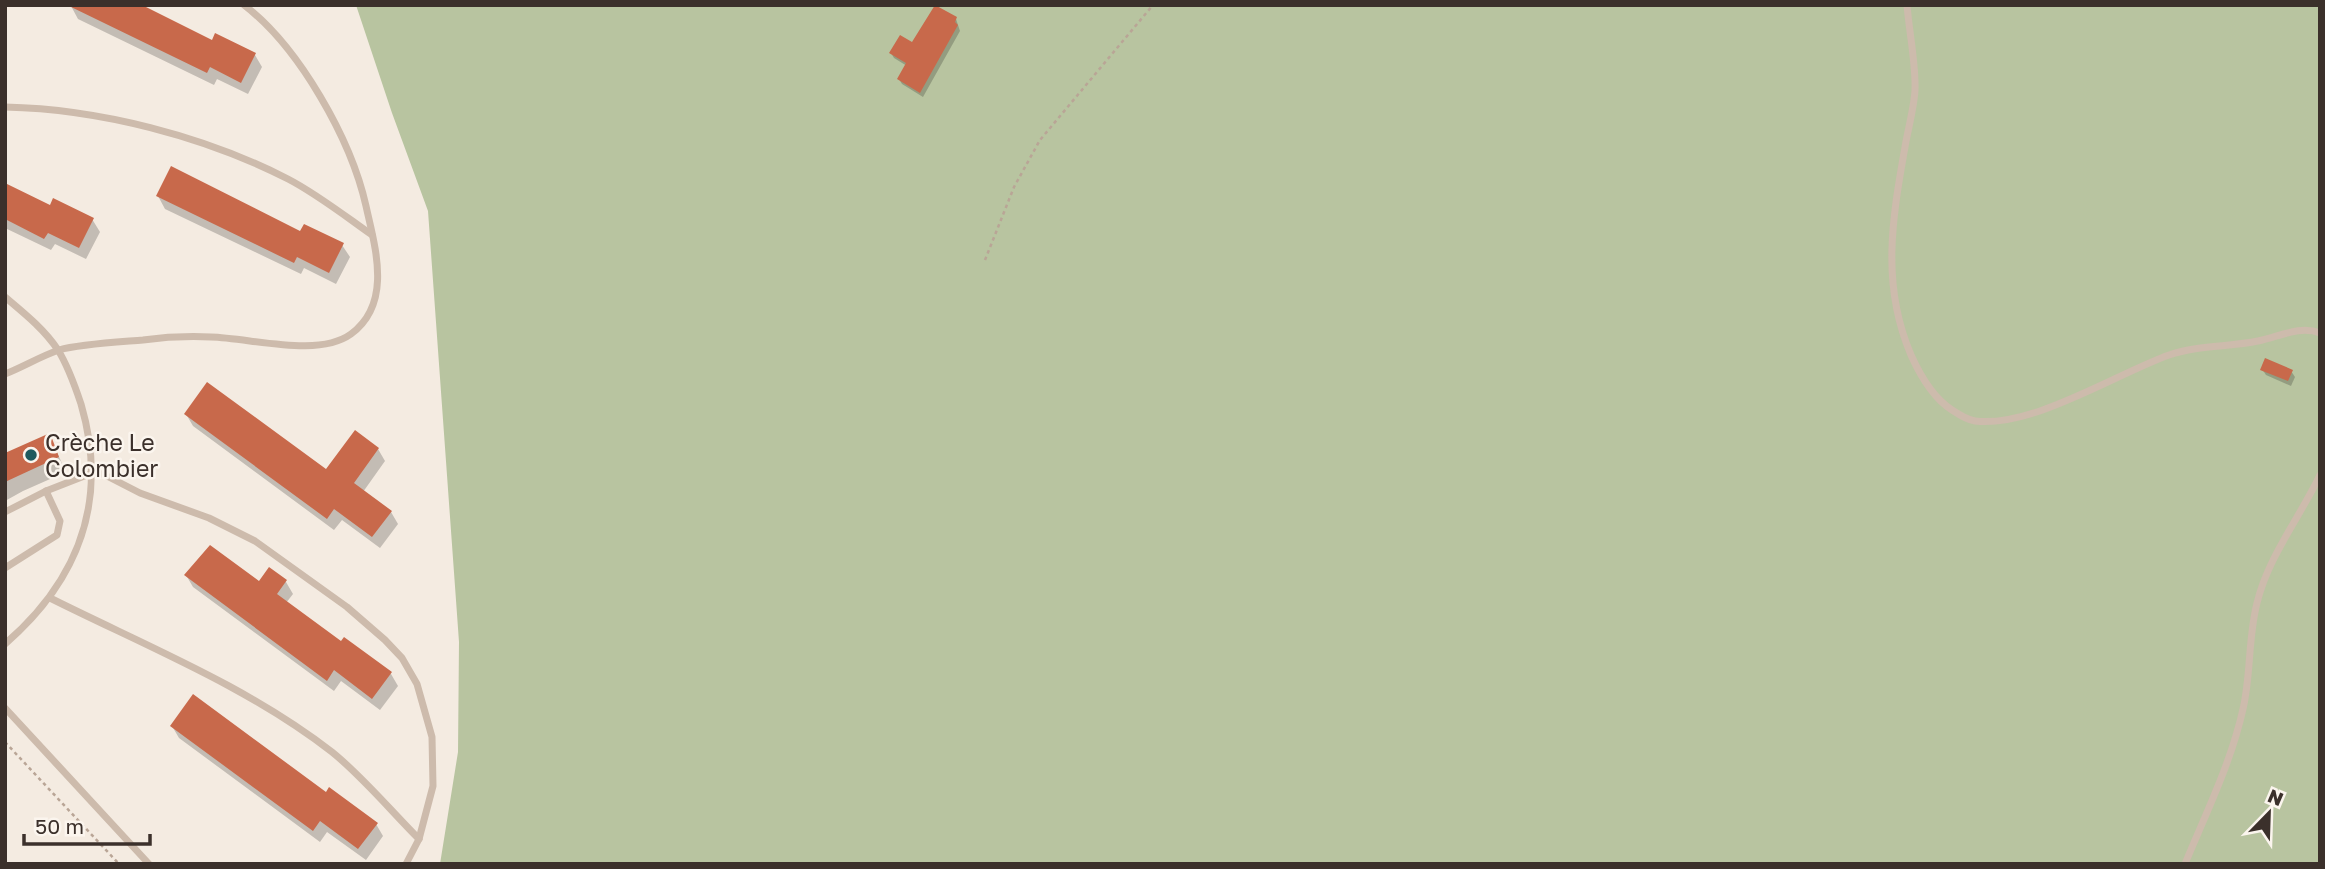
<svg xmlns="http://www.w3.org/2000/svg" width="2325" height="869" font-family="'Golos Text',sans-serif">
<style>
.green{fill:#b8c4a0}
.shadow{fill:#0003}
.building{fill:#c8694b}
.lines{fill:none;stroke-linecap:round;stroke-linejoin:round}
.path{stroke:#b9a596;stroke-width:2.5;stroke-dasharray:3.5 3.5;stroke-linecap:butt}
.lane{stroke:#cdbbac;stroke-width:7}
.poi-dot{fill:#1f5a5e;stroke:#fbf5ee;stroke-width:2.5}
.labels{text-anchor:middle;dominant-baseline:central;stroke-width:5;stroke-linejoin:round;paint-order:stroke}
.poi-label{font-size:23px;fill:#3b302b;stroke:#fbf5ee;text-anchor:start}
</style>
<rect width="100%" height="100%" fill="#f4ebe1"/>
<polygon class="green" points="356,5 2320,5 2320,864 440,864 458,752 459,642 428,211 392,113"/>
<g class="shadow">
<polygon points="71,6 255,55 262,67 248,94 217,79 214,85 78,19"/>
<polygon points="956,19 960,31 923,97 902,84 899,79 907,66 894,58 891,53 913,44"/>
<polygon points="5,185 50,208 92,219 100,232 86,259 55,244 51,250 5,228"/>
<polygon points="158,196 342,245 350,257 336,284 304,268 301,274 165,209"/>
<polygon points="2262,369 2291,371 2295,377 2291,386 2266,375"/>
<polygon points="186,414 326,471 378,449 385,461 363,492 391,512 398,524 380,548 342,520 334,530 193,426"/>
<polygon points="49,435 66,472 23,491 5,501 5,455"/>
<polygon points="270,570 286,582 293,594 286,603 341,644 344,640 391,674 398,686 380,710 341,681 334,691 193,587 186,575 259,583"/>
<polygon points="172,726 326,794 376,824 383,836 366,860 327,832 320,842 179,738"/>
</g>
<g class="building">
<polygon points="67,5 142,5 212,40 215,33 256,53 241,83 210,67 207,73"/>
<polygon points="935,5 957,17 955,22 958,25 920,93 897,79 906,63 889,53 900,35 912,42"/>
<polygon points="171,166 300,231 304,224 344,243 329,273 297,257 294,263 156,196"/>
<polygon points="5,183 50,205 53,198 94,218 79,248 48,233 44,239 5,219"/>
<polygon points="2265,358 2293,370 2288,381 2260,370"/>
<polygon points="207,382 326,469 355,430 379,448 354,483 392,511 372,537 334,509 327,519 184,414"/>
<polygon points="50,433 59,457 5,482 5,453"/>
<polygon points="210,545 259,581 269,567 287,580 277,594 341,641 344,637 392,672 372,699 334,670 327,681 184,575"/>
<polygon points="193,694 326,792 329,787 378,823 358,849 320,821 313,831 170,726"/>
</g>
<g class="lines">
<g class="path">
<polyline points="985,260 1014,187 1040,140 1153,5"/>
<polyline points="5,742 119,864"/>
</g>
<g class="lane">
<path d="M1907 5C1909 31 1916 64 1915 90 1914 108 1908 129 1905 147 1892 220 1881 285 1911 355 1920 375 1933 398 1952 410 1958 414 1968 420 1975 421 2032 428 2116 374 2169 355 2198 345 2229 347 2258 341 2279 337 2299 325 2320 333"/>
<path d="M5 107C99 109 204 136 288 179 317 194 345 216 372 235"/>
<path d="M5 297C24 313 44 329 58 350 68 366 75 386 81 404 109 500 79 580 5 644"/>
<path d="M5 374C23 367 41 356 59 350 80 344 119 342 143 340 165 337 189 336 211 337 251 338 318 358 351 334 393 303 375 247 366 206 351 139 299 47 244 5"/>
<polyline points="5,512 46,491 92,473 103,474 140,493 209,518 255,541 347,607 385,640 402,658 417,684 432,737 433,786 419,839 406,864"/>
<polyline points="5,568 57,535 60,521 46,491"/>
<path d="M50 598C146 646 247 686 332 752 362 776 392 812 419 839"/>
<polyline points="5,708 149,864"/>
<path d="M2185 864C2206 813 2231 763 2243 709 2251 675 2248 638 2257 603 2268 557 2300 517 2320 475"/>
</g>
</g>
<circle class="poi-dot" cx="31" cy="455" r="7"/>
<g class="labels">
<g class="poi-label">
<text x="45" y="442">Crèche Le<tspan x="45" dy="26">Colombier</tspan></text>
</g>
</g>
<rect width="2325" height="869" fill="none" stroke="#3b302b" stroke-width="14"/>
<g transform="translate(2269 813) rotate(23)" stroke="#fbf5ee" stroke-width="5" paint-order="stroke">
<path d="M0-5L12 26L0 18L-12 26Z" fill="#3b302b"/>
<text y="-10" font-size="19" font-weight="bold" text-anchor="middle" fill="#3b302b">N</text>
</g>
<path d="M24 834v10h126v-10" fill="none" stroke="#3b302b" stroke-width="3.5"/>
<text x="35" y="834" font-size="21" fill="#3b302b" stroke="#fbf5ee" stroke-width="5" paint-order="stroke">50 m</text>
</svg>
